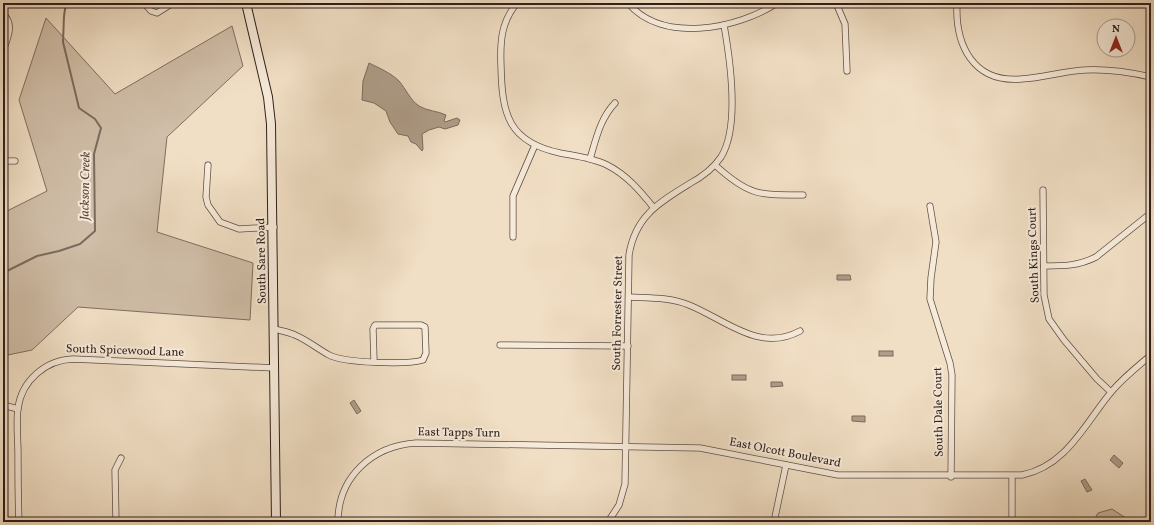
<svg xmlns="http://www.w3.org/2000/svg" width="1154" height="525" font-family="Vollkorn,serif">
<style>
.green{fill:#d0bea8;stroke:#7f6e61}
.water{fill:#af9e8b;stroke:#7b6b5e}
.lines{fill:none;stroke-linecap:round;stroke-linejoin:round}
.stream{stroke:#7b6b5e;stroke-width:2}
.street-casing{stroke:#5f4f45;stroke-width:7}
.secondary-casing{stroke:#2e1f1a;stroke-width:10}
.street{stroke:#f6ead9;stroke-width:5.5}
.secondary{stroke:#f6ead9;stroke-width:8}
.labels{text-anchor:middle;dominant-baseline:central;stroke-width:4;stroke-linejoin:round;paint-order:stroke}
.street-label{font-size:12px;fill:#2e1f1a;stroke:#f6ead9}
.water-label{font-size:13px;font-style:italic;fill:#5b4b42;stroke:#f6ead9}
</style>
<rect width="100%" height="100%" fill="#f1dfc5"/>
<filter id="stains"><feTurbulence type="fractalNoise" baseFrequency=".005" numOctaves="4"/><feColorMatrix values="0 0 0 0 .2 0 0 0 0 .09 0 0 0 0 .02 0 0 0 .5 -.17"/></filter>
<radialGradient id="worn" r=".72"><stop offset=".6" stop-color="#630" stop-opacity="0"/><stop offset="1" stop-color="#630" stop-opacity=".3"/></radialGradient>
<g class="green">
<polygon points="46,18 115,94 232,26 243,66 167,137 157,232 253,263 250,320 78,307 32,350 3,356 3,213 47,191 19,100"/>
<polygon points="1112,509 1132,522 1093,522 1098,513"/>
</g>
<g class="water">
<path d="M369 63C379 68 391 73 399 81 406 89 410 100 419 106 427 111 438 111 446 115L444 121 445 122 457 118 460 120 458 125 445 129 439 127 429 130 422 134 423 149 422 151 416 144 411 142 408 136 398 134 390 122 386 111 374 103 362 100 363 81Z"/>
<polygon points="837,275 850,275 851,280 837,280"/>
<rect x="879" y="351" width="14" height="5"/>
<rect x="732" y="375" width="14" height="5"/>
<polygon points="771,382 782,382 783,386 771,387"/>
<polygon points="354,400 361,411 357,414 350,403"/>
<polygon points="852,416 865,416 865,422 852,421"/>
<polygon points="1114,455 1123,463 1119,468 1110,460"/>
<polygon points="1085,479 1092,490 1087,492 1081,481"/>
</g>
<g class="lines">
<polyline class="stream" points="3,273 37,256 59,251 80,244 95,231 94,154 101,128 95,119 79,108 63,42 64,16 66,3"/>
<g class="street-casing">
<g id="street">
<polyline points="144,3 151,11 157,13 173,3"/>
<path d="M517 3C501 22 500 42 501 66 502 114 508 142 560 153 576 156 593 158 607 165 627 175 640 191 654 208"/>
<path d="M628 3C662 44 738 29 777 3"/>
<polyline points="836,3 845,24 847,71"/>
<path d="M957 3C955 45 973 83 1021 79 1043 78 1063 71 1085 70 1107 69 1129 72 1151 77"/>
<path d="M3 14C15 24 7 39 3 51"/>
<path d="M590 159C596 139 600 119 615 103"/>
<polyline points="3,161 15,161"/>
<polyline points="208,165 206,197 208,205 220,222 239,229 274,227"/>
<path d="M715 165C749 196 759 195 803 195"/>
<polyline points="1043,190 1044,295 1049,319 1064,340 1097,379 1111,392"/>
<polyline points="930,206 936,242 931,278 930,299 950,363 952,375 951,477"/>
<polyline points="513,237 513,196 535,145"/>
<path d="M1044 266C1064 266 1078 266 1096 257L1151 213"/>
<path d="M629 297C649 298 670 297 689 305 726 320 759 353 800 331"/>
<path d="M275 329C281 331 289 332 295 335 307 340 318 349 329 355 344 363 407 365 423 360L426 353 425 327 421 325H375L373 329 374 361"/>
<polyline points="500,345 628,346"/>
<polyline points="3,405 18,409"/>
<path d="M19 522C18 499 18 477 18 454 18 439 16 422 18 408 22 380 46 360 73 359L275 368"/>
<polyline points="116,522 115,470 121,458"/>
<path d="M338 522C338 477 372 446 416 443L700 448 838 475H1022C1067 466 1085 423 1112 391 1124 377 1137 367 1151 355"/>
<path d="M608 522 619 505 625 484 629 255C635 217 658 203 689 184 702 177 713 169 721 157 740 127 730 59 724 25"/>
<polyline points="774,522 786,465"/>
<polyline points="1012,522 1012,476"/>
</g>
</g>
<g class="secondary-casing">
<polyline id="secondary" points="246,3 268,97 271,124 276,522"/>
</g>
<use href="#street" class="street"/>
<use href="#secondary" class="secondary"/>
</g>
<g class="labels">
<g class="street-label">
<text transform="translate(1034 255) rotate(-92)">South Kings Court</text>
<text transform="translate(262 261) rotate(-91)">South Sare Road</text>
<text transform="translate(618 313) rotate(-89)">South Forrester Street</text>
<text transform="translate(125 351) rotate(2)">South Spicewood Lane</text>
<text transform="translate(939 412) rotate(-91)">South Dale Court</text>
<text transform="translate(459 433) rotate(1)">East Tapps Turn</text>
<text transform="translate(785 453) rotate(11)">East Olcott Boulevard</text>
</g>
<g class="water-label">
<text transform="translate(86 186) rotate(-89)">Jackson Creek</text>
</g>
</g>
<rect width="1154" height="525" fill="none" stroke="#f1dfc5" stroke-width="16"/>
<rect x="4" y="4" width="1146" height="517" fill="none" stroke="#2e1f1a" stroke-width="2"/>
<rect x="8" y="8" width="1138" height="509" fill="none" stroke="#2e1f1a"/>
<g transform="translate(1116 38)"><circle r="19" fill="#f6ead9" stroke="#a6998d"/>
<path d="M0-3L7 15L0 10L-7 15Z" fill="#8f2418"/>
<text y="-6" font-size="11" font-weight="bold" text-anchor="middle" fill="#2e1f1a">N</text>
</g>
<rect width="100%" height="100%" filter="url(#stains)"/>
<rect width="100%" height="100%" fill="url(#worn)"/>
</svg>
